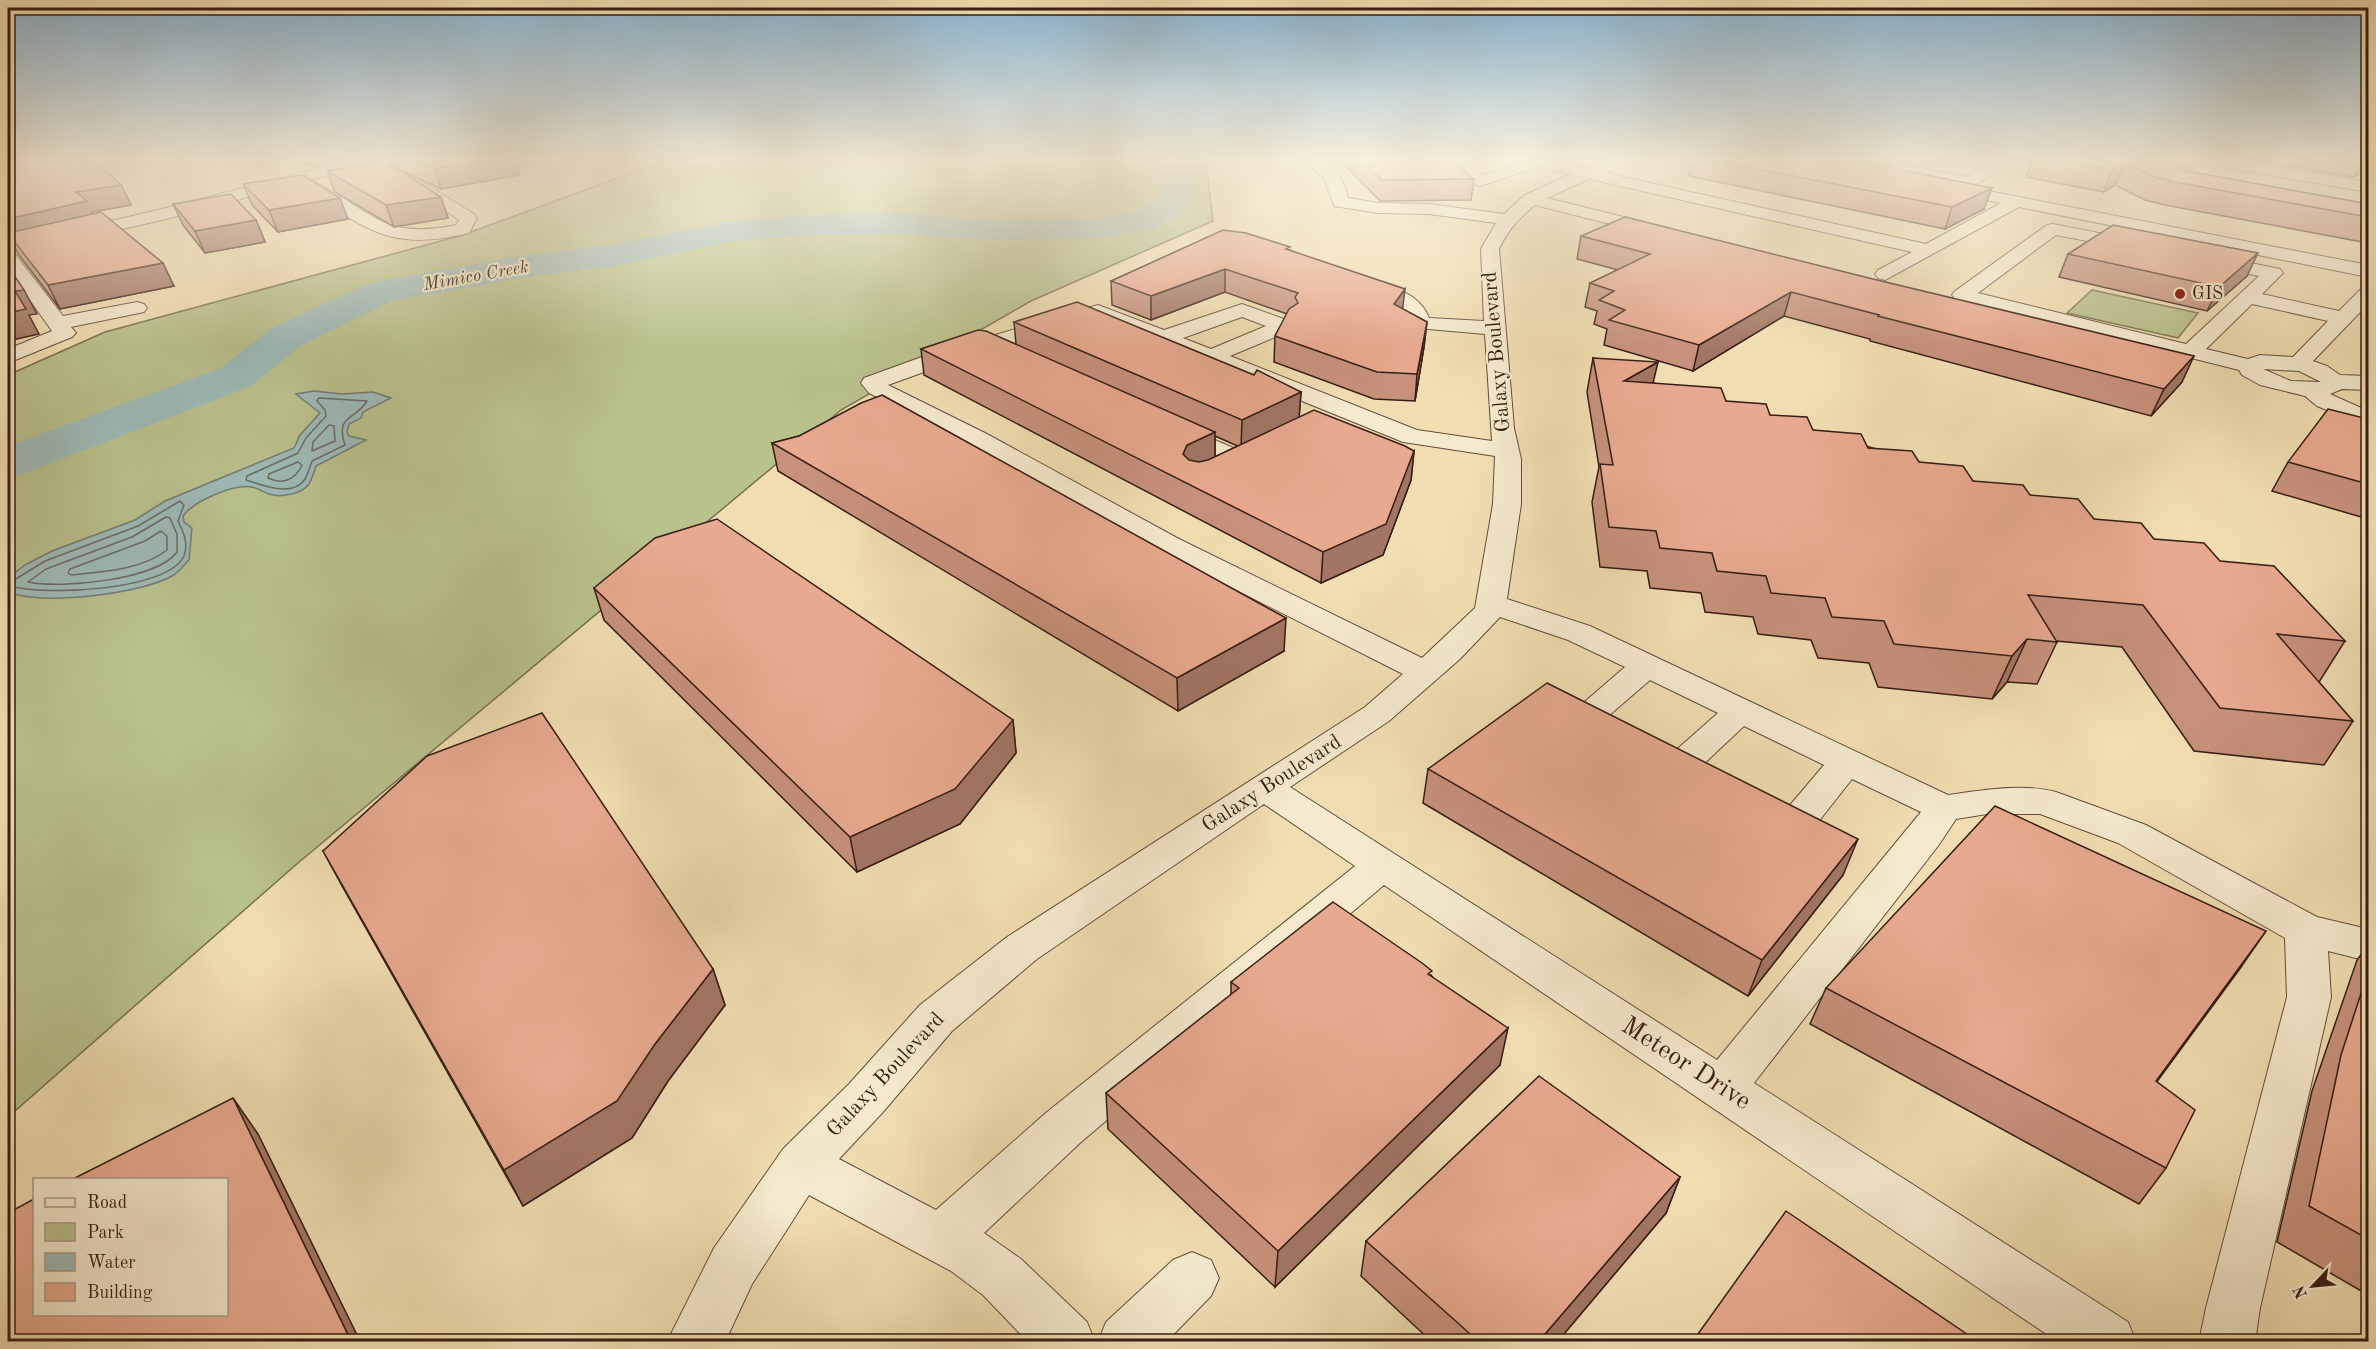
<svg xmlns="http://www.w3.org/2000/svg" width="2376" height="1349" font-family="'Old Standard TT',serif">
<style>
.green{fill:#b9c18d;stroke:#786f50;stroke-width:1.5}
.water{fill:#9ebab7;stroke:#757b75;stroke-width:1.5}
.lines{fill:none;stroke-linecap:round;stroke-linejoin:round}
.shore{stroke:#6a6c64;stroke-width:1.5}
.river{fill:#9ebab7;fill-rule:evenodd}
.minor-casing{stroke:#654d3a;stroke-width:2}
.minor{fill:#f5eacd;fill-rule:evenodd}
.wall{fill:#c7917b;stroke:#371d12;stroke-width:1.5;fill-rule:evenodd}
.shaded-wall{fill:#a27664;stroke:#371d12;stroke-width:1.5}
.building{fill:#e7a98f;stroke:#371d12;stroke-width:1.5}
.poi-dot{fill:#8f2418;stroke:#f5eacd;stroke-width:2}
.labels{text-anchor:middle;dominant-baseline:central;stroke-width:4.5;stroke-linejoin:round;paint-order:stroke}
.far-water-label{font-size:18px;font-style:italic;fill:#564c44;stroke:#f5eacd}
.far-poi-label{font-size:18px;fill:#371d12;stroke:#f5eacd;text-anchor:start}
.street-label{font-size:21px;fill:#371d12;stroke:#f5eacd}
.near-street-label{font-size:26px;fill:#371d12;stroke:#f5eacd}
</style>
<rect width="100%" height="100%" fill="#f0deb2"/>
<filter id="stains"><feTurbulence type="fractalNoise" baseFrequency=".00333" numOctaves="4"/><feColorMatrix values="0 0 0 0 .2 0 0 0 0 .09 0 0 0 0 .02 0 0 0 .5 -.17"/></filter>
<radialGradient id="worn" r=".72"><stop offset=".6" stop-color="#630" stop-opacity="0"/><stop offset="1" stop-color="#630" stop-opacity=".3"/></radialGradient>
<g class="green">
<polygon points="669,159 1209,159 1206,163 1213,221 1031,301 841,410 298,863 8,1117 8,375 105,332 463,235"/>
<polygon points="2092,290 2198,313 2178,338 2067,313"/>
</g>
<path class="water" d="M314 391 342 394 373 392 391 398 363 412 361 418 349 424 347 432 349 436 366 440 316 466C314 472 312 479 309 484 302 494 280 498 269 494 263 492 258 488 252 487 233 484 194 501 183 516L184 522 192 528 189 560C184 565 179 572 172 576 141 594 41 606 8 592V578L25 565 52 551 135 520 165 501 294 448 300 435 320 413 296 394Z"/>
<g class="lines">
<g class="shore">
<path d="M319 398 367 401C355 421 335 414 345 445L312 461C310 467 308 474 305 479 293 498 262 485 246 480L247 476 298 453 306 438 326 416 325 410 317 401Z"/>
<polygon points="329,425 334,426 335,441 312,451 313,442"/>
<path d="M298 462 302 465C295 480 283 485 268 478L269 474Z"/>
<path d="M180 501 184 505 178 521C183 531 189 544 184 556 168 591 43 596 11 586V582L45 561 138 526Z"/>
<path d="M166 517 170 518 177 534V552C157 580 60 589 28 582L46 569 132 537Z"/>
<path d="M161 531 167 536V550C141 570 103 572 71 575L68 573 70 569 145 541Z"/>
</g>
<path class="river" d="M1142 159H1176L1195 183 1183 211 1156 228 1144 231 1085 239 993 240 905 234 812 235 734 241 608 267 526 277 391 301 300 346 251 386 25 473 8 478V446L221 368 272 328 368 284 381 281 526 255 608 245 734 221 812 215 905 214 993 220 1085 219 1135 212 1158 199 1165 183C1158 174 1148 168 1142 159Z"/>
<g class="minor-casing">
<g id="minor">
<path d="M354 159H379L377 162 310 180C371 208 379 241 456 225L459 220 395 177 403 172 409 174 474 214 477 218 469 233C387 253 366 227 300 187L299 183 166 219 15 254 63 316 137 302 144 304 147 308 144 312 71 327 76 333 72 337 8 363V349L52 331 8 269V245L158 210Z"/>
<path d="M1302 159C1307 159 1316 158 1321 159 1335 164 1346 185 1348 198L1379 203 1429 204 1504 214 1525 195 1571 174 1537 167 1480 186 1474 184 1445 159H1462L1482 175 1519 163 1516 159H1544L1587 169 1615 159H1637L1635 162 1605 173 1926 244 2001 203 1939 190 1937 187 1945 182 1966 186 1853 164 1846 159H1877L1966 177 1998 159H2017L1975 185 1968 187 2368 265V277L2019 207 1885 280 1878 278 1875 274 1878 270 1912 252 1589 179 1547 198 1668 228 1671 232 1668 236 1662 237 1535 205C1519 218 1508 230 1499 249L1514 428 1521 459V504L1507 599 1590 626 1948 795C1983 790 2022 783 2056 792L2146 825 2317 917 2368 929V961L2328 951 2331 997 2260 1308 2255 1342H2199L2206 1308 2287 997 2285 938 2118 843 2040 814H1987L1956 819 1938 846 1754 1083 2128 1322 2136 1342H2058L1384 885 1081 1142 984 1233 1021 1259 1087 1322 1095 1342H1028L983 1295 951 1271 809 1195 752 1284 725 1342H667L714 1248 783 1149 849 1084 920 1005 1007 937 1365 707 1403 674 1159 551 969 444 869 393 861 383 864 378 930 354 1098 305 1164 330 1242 304 1292 322 1295 326 1292 330 1230 356 1417 430 1492 441 1485 334 1417 328C1409 323 1410 315 1404 309 1391 297 1371 294 1355 289L1352 285 1355 281 1362 279C1387 285 1419 291 1429 318L1484 321 1481 249 1496 223 1429 214 1379 213 1334 206 1324 178ZM1242 317 1266 326 1211 349 1183 338ZM1097 318 1403 442 1495 456 1493 504 1475 608 1422 658 1179 539 987 434 888 385 946 364ZM1500 617 1568 640 1625 667 1574 711 1569 718 1574 725 1586 729 1598 725 1650 680 1718 713 1666 759 1661 767 1666 775 1679 779 1692 775 1744 726 1824 765 1780 817 1775 826 1780 835 1794 839 1808 835 1852 779 1921 812 1717 1060 1290 787 1389 721 1460 659ZM1264 804 1355 866 1047 1112 936 1210 839 1159 883 1112 952 1031 1037 959Z"/>
<polygon points="2207,159 2230,159 2368,182 2368,192 2217,166 2191,185 2203,188 2205,191 2203,194 2197,196 2171,190 2169,187 2171,184"/>
<path d="M2053 224 2139 241 2145 242 2148 246 2145 250 2139 251 2056 235 1978 293 2186 344 2259 276 2200 264 2198 260 2200 256 2207 254 2280 269 2283 273 2262 294 2339 311 2361 289 2368 287V304L2313 361 2327 366 2340 375 2368 376V390L2342 389 2330 394 2368 411V427L2317 406 2305 396 2260 385 2242 375 2239 370 1955 299 1952 295 1955 291 2047 225ZM2252 304 2328 321 2293 357 2260 355 2248 359 2206 349ZM2263 369 2299 371 2321 382 2291 381Z"/>
<polygon points="1175,423 1250,455 1254,460 1250,465 1241,468 1232,465 1166,435 1163,430 1166,425"/>
<polygon points="1192,1252 1211,1260 1219,1278 1211,1296 1166,1342 1098,1342 1106,1322 1173,1260"/>
</g>
</g>
<use href="#minor" class="minor"/>
</g>
<g class="wall">
<polygon points="8,159 121,185 131,205 92,212 93,214 174,286 60,309 19,255 12,242 8,243"/>
<polygon points="278,159 344,159 317,166"/>
<polygon points="344,159 371,159 373,164 441,197 448,218 394,227 335,192 327,171 348,168"/>
<polygon points="380,159 560,159 517,166 519,175 441,189 380,161"/>
<polygon points="1339,159 1449,159 1474,179 1471,200 1380,201"/>
<polygon points="1692,159 1848,159 1984,209 1945,229 1689,176"/>
<polygon points="2032,159 2203,159 2186,171 2368,204 2368,243 2165,205 2145,200 2115,185 2104,192 2026,177"/>
<polygon points="2245,159 2368,159 2368,167 2354,177"/>
<polygon points="243,184 348,219 278,232 252,205"/>
<polygon points="173,204 256,220 265,242 205,253 183,225"/>
<polygon points="1581,236 2182,382 2151,416 1870,341 1870,339 1784,316 1693,371 1604,345 1607,329 1594,324 1597,311 1585,307 1590,283 1618,270 1577,259"/>
<polygon points="1290,250 1427,322 1424,347 1415,401 1374,399 1274,362 1275,336 1287,314 1225,292 1151,320 1112,305 1111,281"/>
<polygon points="2068,254 2247,276 2207,311 2059,277"/>
<path d="M1014 322 1254 375 1301 392 1299 417 1414 451 1411 480 1383 555 1321 583 924 375 921 349 1016 344ZM1215 436 1233 444 1238 446 1215 457Z"/>
<polygon points="1593,358 1653,383 1726,401 1770,415 1813,430 1919,462 1973,481 2030,495 2094,519 2220,561 2345,641 2319,682 2353,721 2324,765 2194,751 2122,647 2056,641 2057,642 2037,684 2007,682 1992,699 1878,687 1869,663 1818,658 1811,640 1758,634 1753,617 1705,612 1701,593 1650,588 1647,571 1600,567 1592,502 1599,467 1587,392"/>
<polygon points="2368,419 2368,519 2272,491 2288,462"/>
<polygon points="799,436 1284,651 1178,711 778,471 772,443"/>
<polygon points="594,588 1013,720 1016,753 960,824 857,872 604,620"/>
<polygon points="1428,769 1843,875 1748,996 1423,803"/>
<polygon points="323,851 713,969 725,1005 668,1081 632,1138 523,1206 342,886"/>
<polygon points="2368,945 2368,1295 2277,1242 2312,1091 2357,960"/>
<polygon points="2241,967 2157,1081 2166,1168 2139,1204 1810,1024 1826,988"/>
<polygon points="1431,975 1500,1065 1275,1287 1108,1129 1106,1093 1231,995 1231,982"/>
<polygon points="1680,1177 1666,1213 1558,1341 1431,1341 1361,1276 1366,1241"/>
</g>
<g class="shaded-wall">
<polygon points="314,159 344,159 317,166"/>
<polygon points="492,159 560,159 517,166 519,175 441,189 435,169"/>
<polygon points="2181,159 2203,159 2170,182 2179,160"/>
<polygon points="2364,159 2368,159 2368,167 2354,177"/>
<polygon points="2124,163 2115,185 2104,192 2112,170"/>
<polygon points="121,185 131,205 92,212 97,222 8,233 8,219 76,192"/>
<polygon points="1992,188 1984,209 1945,229 1952,207"/>
<polygon points="441,197 448,218 394,227 386,205"/>
<polygon points="340,198 348,219 278,232 269,210"/>
<polygon points="256,220 265,242 205,253 195,231"/>
<polygon points="8,234 12,242 8,243"/>
<polygon points="2258,253 2247,276 2207,311 2219,287"/>
<polygon points="163,263 174,286 60,309 48,285"/>
<polygon points="1225,269 1225,292 1151,320 1151,296"/>
<polygon points="1405,289 1402,314 1394,304"/>
<polygon points="24,290 37,314 29,315 39,334 8,341 8,313 15,291"/>
<polygon points="1791,292 1784,316 1693,371 1699,345"/>
<polygon points="1427,322 1424,347 1415,401 1417,374"/>
<polygon points="2194,356 2182,382 2151,416 2164,389"/>
<polygon points="1658,362 1650,396 1624,381"/>
<polygon points="1301,392 1299,419 1241,448 1242,420"/>
<polygon points="1215,432 1215,460 1187,474 1183,482 1183,454 1187,445"/>
<polygon points="1414,451 1411,480 1383,555 1321,583 1323,552"/>
<polygon points="1286,618 1284,651 1178,711 1177,678"/>
<polygon points="2027,639 2007,682 1992,699 2012,656"/>
<polygon points="1013,720 1016,753 960,824 857,872 850,837"/>
<polygon points="1858,839 1843,875 1748,996 1762,960"/>
<polygon points="2266,931 2241,967 2131,1117 2156,1081"/>
<polygon points="713,969 725,1005 668,1081 632,1138 523,1206 504,1170 655,1044"/>
<polygon points="1508,1028 1500,1065 1275,1287 1278,1251"/>
<polygon points="233,1098 258,1134 360,1341 351,1341"/>
<polygon points="1680,1177 1666,1213 1558,1341 1539,1341"/>
</g>
<g class="building">
<polygon points="8,159 93,159 121,185 76,192 87,201 8,219"/>
<polygon points="413,159 492,159 435,169"/>
<polygon points="1360,159 1449,159 1474,179 1382,180"/>
<polygon points="1706,159 1847,159 1992,188 1952,207"/>
<polygon points="2053,159 2181,159 2179,160 2177,166 2180,170 2368,204 2368,217 2175,182 2155,177 2124,163 2112,170"/>
<polygon points="382,163 403,172 441,197 386,205 327,171"/>
<polygon points="303,175 340,198 269,210 243,184"/>
<polygon points="231,194 256,220 195,231 173,204"/>
<polygon points="101,212 163,263 48,285 8,233"/>
<polygon points="1625,217 1873,279 2194,356 2164,389 1878,316 1879,315 1791,292 1699,345 1609,320 1625,310 1599,300 1614,291 1590,283 1650,254 1581,236"/>
<polygon points="2113,225 2258,253 2219,287 2068,254"/>
<polygon points="1223,230 1246,233 1290,247 1286,249 1405,289 1394,304 1427,322 1417,374 1377,372 1275,336 1289,309 1298,303 1295,297 1298,293 1225,269 1151,296 1111,281"/>
<polygon points="8,266 24,290 15,291 26,309 8,313"/>
<polygon points="1077,302 1254,375 1257,370 1301,392 1242,420 1014,322"/>
<polygon points="978,330 986,331 1215,432 1187,445 1183,454 1189,460 1199,462 1208,460 1314,410 1405,446 1414,451 1386,524 1323,552 921,349"/>
<polygon points="1593,358 1658,362 1624,381 1721,388 1726,401 1766,404 1770,415 1807,417 1813,430 1861,434 1868,448 1912,451 1919,462 1963,466 1973,481 2023,485 2030,495 2078,499 2094,519 2141,523 2154,539 2204,543 2220,561 2274,566 2345,641 2277,634 2353,721 2220,708 2143,605 2028,595 2057,642 2027,639 2012,656 1894,644 1884,621 1832,617 1825,598 1771,593 1766,576 1717,571 1712,553 1660,548 1656,531 1609,527 1600,464 1613,465"/>
<polygon points="882,395 1286,618 1177,678 772,443 799,436 861,403"/>
<polygon points="2328,409 2368,419 2368,484 2288,462"/>
<polygon points="717,519 1013,720 955,789 850,837 594,588 655,538"/>
<polygon points="1547,683 1858,839 1762,960 1428,769"/>
<polygon points="542,713 713,969 655,1044 617,1101 504,1170 323,851 427,756"/>
<polygon points="1995,806 2266,931 2156,1081 2195,1110 2166,1168 1826,988"/>
<polygon points="1333,902 1422,963 1432,971 1428,974 1508,1028 1278,1251 1106,1093 1239,988 1231,982"/>
<polygon points="2368,972 2368,1239 2309,1206 2341,1055"/>
<polygon points="1539,1076 1680,1177 1539,1341 1478,1341 1366,1241"/>
<polygon points="233,1098 351,1341 8,1341 8,1213 34,1199 34,1314 226,1314 226,1179 73,1179"/>
<polygon points="1786,1211 1977,1341 1693,1341"/>
</g>
<linearGradient id="sky" x2="0" y2="1"><stop stop-color="#8ab6d4"/><stop offset="0.46" stop-color="#f8f0dc"/><stop offset="1" stop-color="#f8f0dc" stop-opacity="0"/></linearGradient>
<rect width="2376" height="348" fill="url(#sky)"/>
<circle class="poi-dot" cx="2180" cy="294" r="6"/>
<g class="labels">
<g class="far-water-label">
<text transform="translate(476 276) rotate(-10)">Mimico Creek</text>
</g>
<g class="far-poi-label">
<text x="2192" y="294">GIS</text>
</g>
<g class="street-label">
<text transform="translate(1497 352) rotate(-95)">Galaxy Boulevard</text>
<text transform="translate(1272 784) rotate(-33)">Galaxy Boulevard</text>
<text transform="translate(886 1075) rotate(-47)">Galaxy Boulevard</text>
</g>
<g class="near-street-label">
<text transform="translate(1686 1064) rotate(33)">Meteor Drive</text>
</g>
</g>
<rect width="2376" height="1349" fill="none" stroke="#f0deb2" stroke-width="30"/>
<rect x="9" y="9" width="2358" height="1331" fill="none" stroke="#371d12" stroke-width="3"/>
<rect x="15" y="15" width="2346" height="1319" fill="none" stroke="#371d12" stroke-width="1.5"/>
<rect x="33" y="1178" width="195" height="138" fill="#f5eacd" stroke="#a99882" stroke-width="1.5"/>
<rect x="45" y="1198" width="30" height="9" fill="#f5eacd" stroke="#a99882" stroke-width="1.5"/>
<text x="87" y="1208" font-size="18" fill="#371d12">Road</text>
<rect x="45" y="1223" width="30" height="18" fill="#b9c18d" stroke="#a99882" stroke-width="1.5"/>
<text x="87" y="1238" font-size="18" fill="#371d12">Park</text>
<rect x="45" y="1253" width="30" height="18" fill="#9ebab7" stroke="#a99882" stroke-width="1.5"/>
<text x="87" y="1268" font-size="18" fill="#371d12">Water</text>
<rect x="45" y="1283" width="30" height="18" fill="#e7a98f" stroke="#a99882" stroke-width="1.5"/>
<text x="87" y="1298" font-size="18" fill="#371d12">Building</text>
<g transform="translate(2313 1286) rotate(244)" stroke="#f5eacd" stroke-width="4.5" paint-order="stroke">
<path d="M0-4.5L10 22L0 15L-10 22Z" fill="#371d12"/>
<text y="-9" font-size="16" font-weight="bold" text-anchor="middle" fill="#371d12">N</text>
</g>
<rect width="100%" height="100%" filter="url(#stains)"/>
<rect width="100%" height="100%" fill="url(#worn)"/>
</svg>
